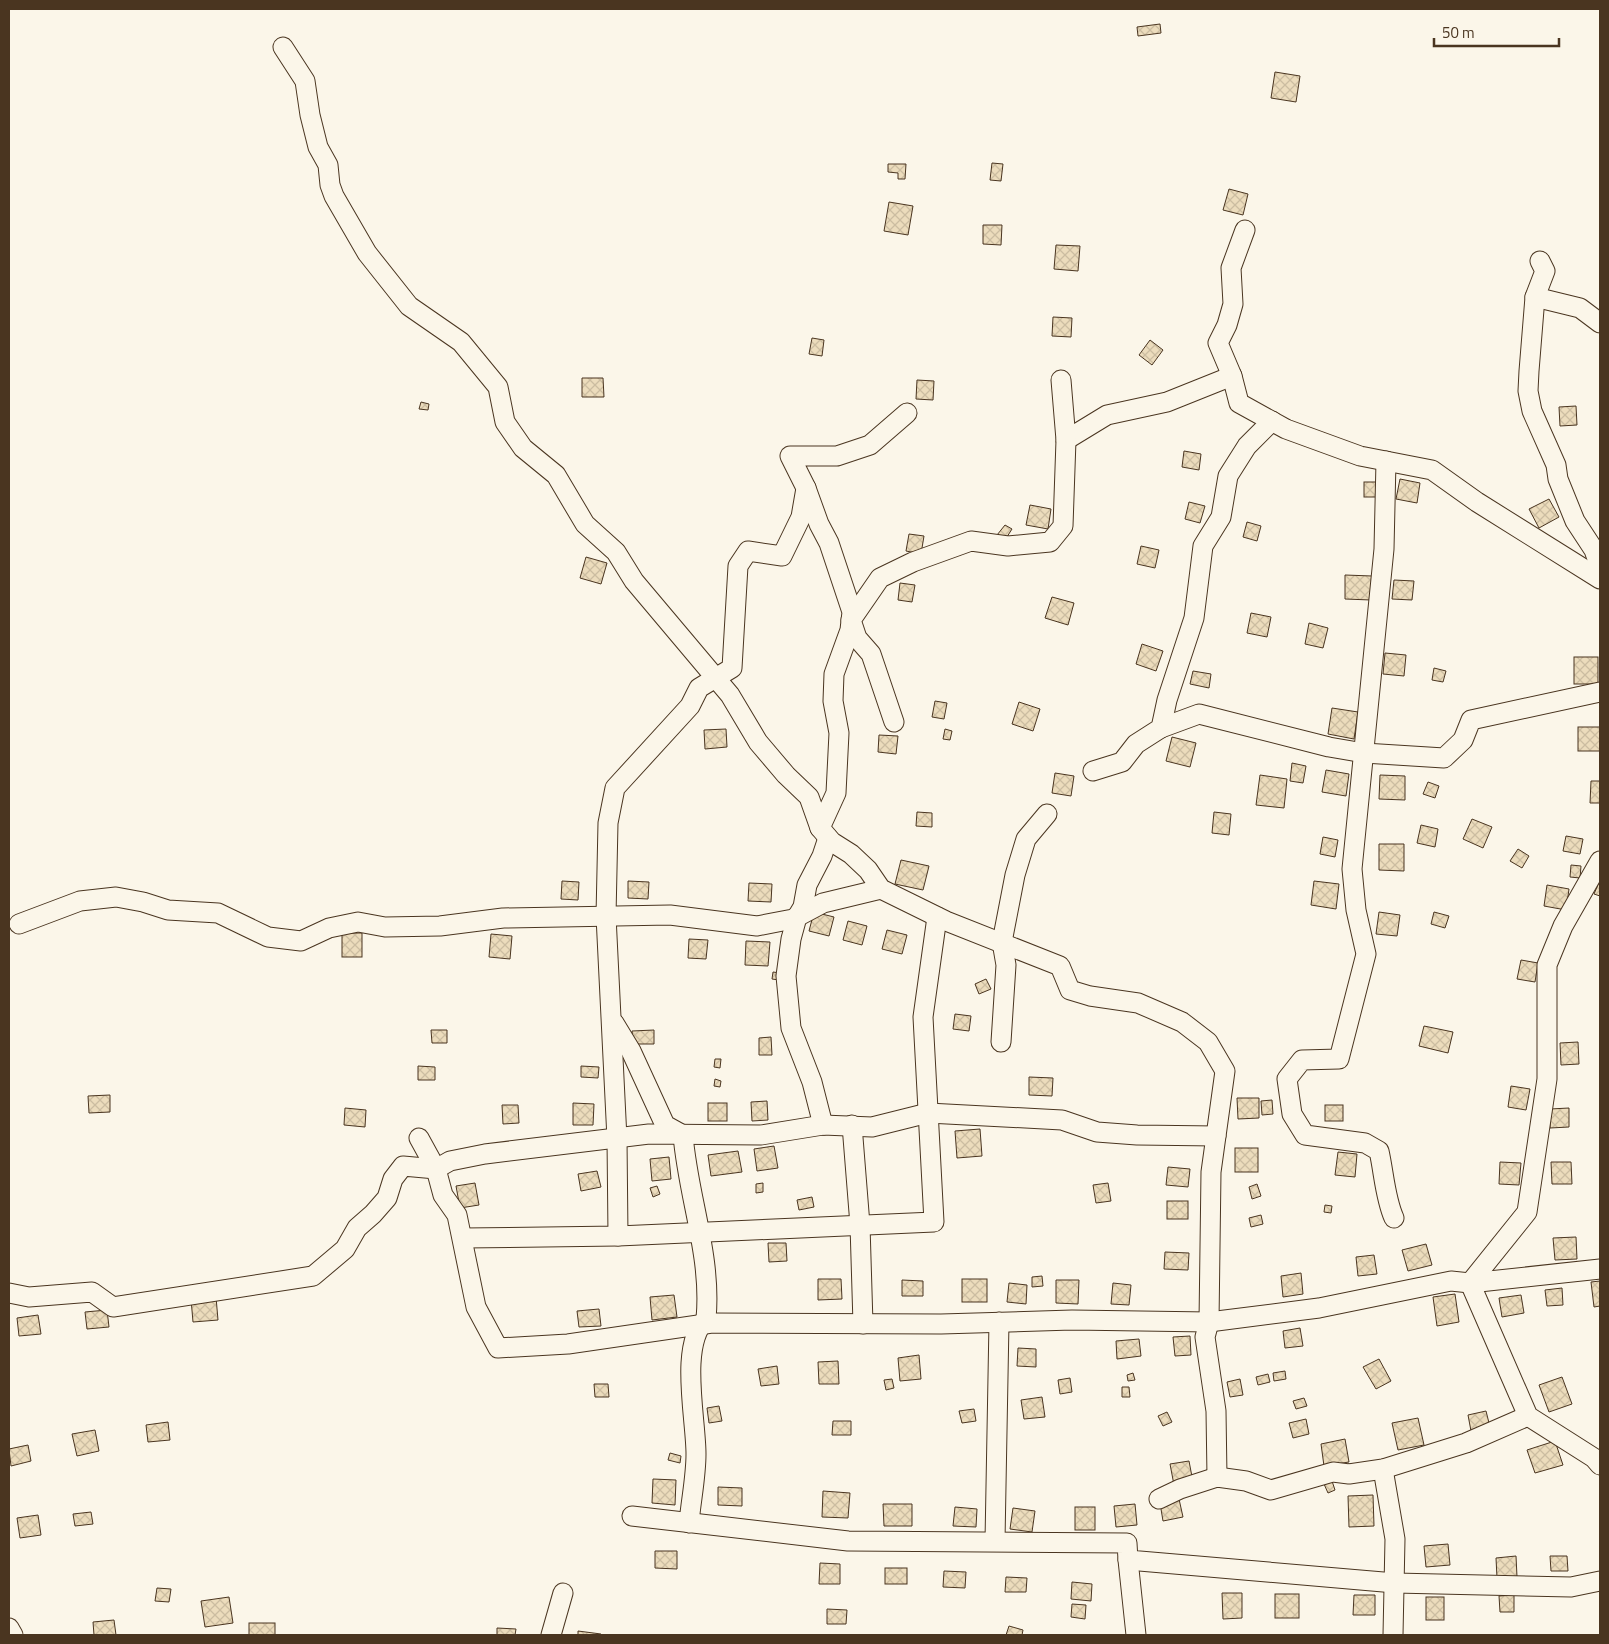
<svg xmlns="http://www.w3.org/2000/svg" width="1609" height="1644" font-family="'Titillium Web',sans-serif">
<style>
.building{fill:url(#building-cross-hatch);stroke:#4a3520}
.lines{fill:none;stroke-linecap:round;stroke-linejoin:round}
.minor-casing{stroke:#4a3520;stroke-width:21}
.minor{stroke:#fbf6e9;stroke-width:19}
</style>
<defs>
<pattern id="building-cross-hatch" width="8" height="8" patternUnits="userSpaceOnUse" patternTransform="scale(1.25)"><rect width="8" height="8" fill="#ecdcbc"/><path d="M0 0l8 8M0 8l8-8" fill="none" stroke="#ccbda1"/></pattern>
</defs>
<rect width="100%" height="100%" fill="#fbf6e9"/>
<g class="building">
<polygon points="1160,24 1161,33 1138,36 1137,27"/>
<polygon points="1275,72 1300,76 1296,102 1271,98"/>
<polygon points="992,163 1003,164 1001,181 990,180"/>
<polygon points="888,164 906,164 905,179 898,179 898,173 888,172"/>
<polygon points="1229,189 1248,194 1243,215 1223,210"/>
<polygon points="889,202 913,206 908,235 884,231"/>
<polygon points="983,225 1002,225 1001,245 983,244"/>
<polygon points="1056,245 1080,246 1078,271 1054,269"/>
<polygon points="1053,317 1072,318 1071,337 1052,336"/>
<polygon points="812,338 824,340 822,356 809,354"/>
<polygon points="1150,340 1163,350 1152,365 1139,355"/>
<polygon points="582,378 603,378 604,397 582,397"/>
<polygon points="917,380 934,381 933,400 916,399"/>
<polygon points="421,402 429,404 428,410 419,409"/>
<polygon points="1576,406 1577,425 1560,426 1559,407"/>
<polygon points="1184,451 1201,454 1199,470 1182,467"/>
<polygon points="1400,479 1420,483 1417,503 1396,499"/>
<rect x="1364" y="482" width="15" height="15"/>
<polygon points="1549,499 1559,517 1539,528 1529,509"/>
<polygon points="1189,502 1205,506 1200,523 1185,519"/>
<polygon points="1030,505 1051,509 1048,529 1026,525"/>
<polygon points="1247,522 1261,526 1257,541 1243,537"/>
<polygon points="1005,525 1012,529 1005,540 997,535"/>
<polygon points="909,534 924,536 921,554 906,551"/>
<polygon points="1141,546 1159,550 1155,568 1137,564"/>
<polygon points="586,557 607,563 601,584 580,578"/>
<polygon points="1345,575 1372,576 1371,600 1345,599"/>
<polygon points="1394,580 1414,581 1412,600 1392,599"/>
<polygon points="900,583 915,585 912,602 898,600"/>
<polygon points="1052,597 1074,603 1068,625 1045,618"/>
<polygon points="1251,613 1271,617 1267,637 1247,633"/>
<polygon points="1309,623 1328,628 1323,648 1305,644"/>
<polygon points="1142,644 1163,651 1156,671 1136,664"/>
<polygon points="1385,653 1406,655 1404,676 1383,674"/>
<rect x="1574" y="657" width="24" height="27"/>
<polygon points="1434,668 1446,671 1443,682 1432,680"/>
<polygon points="1193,671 1211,674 1209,688 1190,684"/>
<polygon points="935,701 947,703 944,719 932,717"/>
<polygon points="1019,702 1040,709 1033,731 1012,724"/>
<polygon points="1332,708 1358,712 1354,739 1328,734"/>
<rect x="1578" y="727" width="22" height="24"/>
<polygon points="726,729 727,747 705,749 704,730"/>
<polygon points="945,729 952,731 950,740 943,739"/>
<polygon points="879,735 898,736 896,754 878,752"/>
<polygon points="1172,737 1196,743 1190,767 1166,761"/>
<polygon points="1292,763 1306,766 1303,783 1290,781"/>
<polygon points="1326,770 1349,774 1346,796 1322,792"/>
<polygon points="1055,773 1074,776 1071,796 1052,793"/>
<polygon points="1260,775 1287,779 1284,808 1256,805"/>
<polygon points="1380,775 1405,776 1405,800 1379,799"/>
<polygon points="1591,781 1600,781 1600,803 1590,803"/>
<polygon points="1428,782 1439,786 1435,798 1423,794"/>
<polygon points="917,812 932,813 932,827 916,826"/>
<polygon points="1214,812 1231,814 1229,835 1212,833"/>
<polygon points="1472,819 1492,827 1483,848 1463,839"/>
<polygon points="1421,825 1438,829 1435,847 1417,843"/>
<polygon points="1566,836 1583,839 1580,854 1563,851"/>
<polygon points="1323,837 1338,840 1335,857 1320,854"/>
<polygon points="1379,844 1404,844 1404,871 1379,870"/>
<polygon points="1518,849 1529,856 1522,868 1510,861"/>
<polygon points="901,860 929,866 923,890 895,884"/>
<polygon points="1571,865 1581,866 1580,878 1570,877"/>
<polygon points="1600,880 1600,896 1594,894"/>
<polygon points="562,881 579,882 578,900 561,899"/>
<polygon points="628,881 649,882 648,899 628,898"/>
<polygon points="1314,881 1339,884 1336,909 1311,905"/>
<polygon points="749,883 772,884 771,902 748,901"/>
<polygon points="1547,885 1569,889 1566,910 1544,906"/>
<polygon points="814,912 834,917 829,936 809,931"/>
<polygon points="1379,912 1400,915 1397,936 1376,934"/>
<polygon points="1434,912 1449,916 1445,928 1431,924"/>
<polygon points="848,921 867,926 862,945 843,940"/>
<polygon points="887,930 907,935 902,954 882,949"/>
<rect x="342" y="933" width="20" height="24"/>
<polygon points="491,934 512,936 510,959 489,957"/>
<polygon points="689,939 708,940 706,959 688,958"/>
<polygon points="746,941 770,942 768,966 745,965"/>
<polygon points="1521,960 1538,963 1535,982 1517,979"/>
<polygon points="773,972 780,973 779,980 772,979"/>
<polygon points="986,979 991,989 979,994 975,984"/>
<polygon points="955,1014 971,1016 969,1031 953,1029"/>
<polygon points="1424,1026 1453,1032 1448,1053 1419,1046"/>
<polygon points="431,1030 447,1030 447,1043 432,1043"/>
<polygon points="654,1030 654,1044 633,1044 632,1031"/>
<polygon points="771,1037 772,1055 759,1055 759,1038"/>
<polygon points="1578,1042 1579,1064 1561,1065 1560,1043"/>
<polygon points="715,1059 721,1059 720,1068 714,1067"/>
<polygon points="418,1066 435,1067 435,1080 418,1080"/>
<polygon points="581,1066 599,1067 598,1078 581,1077"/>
<polygon points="1029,1077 1053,1078 1052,1096 1029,1095"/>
<polygon points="715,1079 721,1081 720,1087 714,1086"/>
<polygon points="1511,1086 1530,1089 1526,1110 1508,1107"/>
<polygon points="110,1095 110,1112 89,1113 88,1096"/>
<polygon points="1237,1098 1259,1098 1259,1118 1238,1119"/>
<polygon points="1272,1100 1273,1114 1262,1115 1261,1101"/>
<polygon points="767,1101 768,1120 752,1121 751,1102"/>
<polygon points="573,1103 594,1104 593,1125 573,1125"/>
<rect x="708" y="1103" width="19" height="18"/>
<polygon points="502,1105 518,1105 519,1123 503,1124"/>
<rect x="1325" y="1105" width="18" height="16"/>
<polygon points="345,1108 366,1110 365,1127 344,1125"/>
<polygon points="1569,1108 1569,1127 1550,1128 1550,1109"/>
<polygon points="980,1129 982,1156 957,1158 955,1131"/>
<polygon points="774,1146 778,1168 757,1171 754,1149"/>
<rect x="1235" y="1148" width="23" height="24"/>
<polygon points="738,1151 742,1172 711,1176 708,1155"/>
<polygon points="1338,1152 1357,1154 1355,1177 1335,1175"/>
<polygon points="669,1157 671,1179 652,1181 650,1159"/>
<polygon points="1500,1162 1521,1163 1519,1185 1499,1184"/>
<polygon points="1551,1162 1571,1162 1572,1184 1552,1184"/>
<polygon points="1168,1167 1190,1169 1188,1187 1166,1185"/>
<polygon points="597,1171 601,1187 581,1191 578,1174"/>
<polygon points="475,1183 479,1205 460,1208 456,1186"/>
<polygon points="763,1183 763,1192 756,1193 756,1184"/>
<polygon points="1108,1183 1111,1201 1096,1203 1093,1185"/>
<polygon points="1257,1184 1261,1196 1252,1199 1249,1187"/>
<polygon points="657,1186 660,1194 653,1197 650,1188"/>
<polygon points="812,1197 814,1207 799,1210 797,1200"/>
<rect x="1167" y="1201" width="21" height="18"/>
<polygon points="1325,1205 1332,1206 1331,1213 1324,1212"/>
<polygon points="1261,1215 1263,1224 1251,1227 1249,1218"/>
<polygon points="1576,1237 1577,1259 1555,1260 1553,1238"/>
<polygon points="768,1243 786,1243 787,1261 769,1262"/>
<polygon points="1426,1244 1432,1265 1408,1271 1402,1250"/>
<polygon points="1165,1252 1189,1253 1188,1270 1164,1269"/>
<polygon points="1374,1255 1377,1274 1358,1276 1356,1257"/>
<polygon points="1301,1273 1303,1294 1283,1297 1281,1276"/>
<polygon points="1042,1276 1043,1286 1032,1287 1032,1277"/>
<polygon points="818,1279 841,1279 842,1299 818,1300"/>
<rect x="962" y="1279" width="25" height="23"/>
<polygon points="902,1280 923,1281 923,1296 902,1296"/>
<polygon points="1056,1280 1079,1280 1078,1304 1056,1303"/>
<polygon points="1600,1281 1600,1306 1594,1307 1591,1282"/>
<polygon points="1009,1283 1027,1285 1026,1304 1007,1302"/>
<polygon points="1113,1283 1131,1285 1129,1305 1111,1304"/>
<polygon points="1562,1288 1563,1305 1547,1306 1545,1290"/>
<polygon points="1455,1294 1459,1322 1437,1326 1433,1297"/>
<polygon points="674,1295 677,1317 652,1320 650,1297"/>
<polygon points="1521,1295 1524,1313 1502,1317 1499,1298"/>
<polygon points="216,1297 218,1320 193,1322 191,1299"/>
<polygon points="599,1309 601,1326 579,1327 577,1311"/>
<polygon points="107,1310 109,1327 87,1329 85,1312"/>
<polygon points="38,1315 41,1334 19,1336 17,1318"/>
<polygon points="1300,1328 1303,1346 1285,1348 1283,1331"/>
<polygon points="1190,1336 1191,1355 1175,1356 1173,1337"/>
<polygon points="1139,1339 1141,1356 1117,1359 1116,1341"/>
<polygon points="1018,1348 1036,1349 1036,1367 1017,1366"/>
<polygon points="919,1355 921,1379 900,1381 898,1358"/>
<polygon points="1379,1359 1391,1381 1376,1389 1363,1367"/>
<polygon points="838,1361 839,1384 819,1384 818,1362"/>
<polygon points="777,1366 779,1384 761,1386 758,1369"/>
<polygon points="1285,1371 1286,1379 1274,1381 1273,1373"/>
<polygon points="1133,1373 1135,1380 1128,1381 1127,1375"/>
<polygon points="1268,1374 1270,1382 1258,1385 1256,1377"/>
<polygon points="1562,1377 1572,1404 1549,1412 1539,1385"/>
<polygon points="1070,1378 1072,1392 1060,1394 1058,1380"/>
<polygon points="892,1379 894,1388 886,1390 884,1380"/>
<polygon points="1240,1379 1243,1395 1230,1397 1227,1382"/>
<polygon points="594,1384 608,1384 609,1397 595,1397"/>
<polygon points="1122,1387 1129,1387 1130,1397 1122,1397"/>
<polygon points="1042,1397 1045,1417 1024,1419 1021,1400"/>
<polygon points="1304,1398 1307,1406 1296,1409 1293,1401"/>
<polygon points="719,1406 722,1421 709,1423 707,1408"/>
<polygon points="974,1409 976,1421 962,1423 959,1411"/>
<polygon points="1486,1411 1490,1427 1471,1431 1468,1415"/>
<polygon points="1167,1412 1172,1422 1163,1426 1158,1416"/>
<polygon points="1418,1418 1424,1445 1398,1450 1392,1423"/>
<polygon points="1306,1419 1309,1434 1293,1438 1289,1423"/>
<polygon points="833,1421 851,1421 851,1435 832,1435"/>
<polygon points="168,1422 170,1440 148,1442 146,1425"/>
<polygon points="95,1430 99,1451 77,1456 72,1434"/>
<polygon points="1345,1439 1349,1462 1324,1466 1321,1444"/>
<polygon points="1555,1441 1563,1465 1535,1473 1527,1450"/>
<polygon points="28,1445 31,1461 11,1466 9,1449"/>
<polygon points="670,1453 681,1456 680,1463 668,1460"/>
<polygon points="1189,1461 1193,1482 1174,1485 1170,1464"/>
<polygon points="653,1479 676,1480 675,1505 652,1503"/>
<polygon points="1332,1481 1335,1490 1328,1493 1324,1484"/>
<polygon points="718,1487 742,1488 742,1506 718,1505"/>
<polygon points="823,1491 850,1493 848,1518 822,1517"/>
<polygon points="1373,1495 1374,1526 1349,1527 1348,1496"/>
<polygon points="1179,1499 1183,1517 1163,1521 1160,1503"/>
<polygon points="883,1504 912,1504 912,1526 884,1526"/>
<polygon points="1135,1504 1137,1525 1116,1527 1114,1506"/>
<polygon points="955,1507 977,1509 976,1527 953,1526"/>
<rect x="1075" y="1507" width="20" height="23"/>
<polygon points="1013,1508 1035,1511 1032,1532 1010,1529"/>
<polygon points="91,1512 93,1524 75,1526 73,1514"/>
<polygon points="38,1515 41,1535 20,1538 17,1518"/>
<polygon points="1448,1544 1450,1565 1426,1567 1424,1546"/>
<polygon points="655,1551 677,1551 677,1569 655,1568"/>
<polygon points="1516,1556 1517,1577 1497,1578 1496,1558"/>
<polygon points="1550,1556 1567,1556 1568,1571 1551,1571"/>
<polygon points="820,1563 840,1564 840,1584 819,1584"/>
<rect x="885" y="1568" width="22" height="16"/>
<polygon points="944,1571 966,1572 965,1588 943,1587"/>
<polygon points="1006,1577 1027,1578 1026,1592 1005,1592"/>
<polygon points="1072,1582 1092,1584 1091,1601 1071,1599"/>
<polygon points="157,1588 171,1589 169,1602 155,1601"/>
<polygon points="1222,1593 1242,1593 1242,1618 1223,1619"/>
<rect x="1275" y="1594" width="24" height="24"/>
<polygon points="1354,1595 1375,1595 1375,1615 1353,1615"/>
<polygon points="1514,1595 1514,1612 1500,1612 1499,1596"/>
<polygon points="229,1597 233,1623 205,1627 201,1601"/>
<rect x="1426" y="1597" width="18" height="23"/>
<polygon points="1072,1604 1086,1605 1085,1619 1071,1617"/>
<polygon points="827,1609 847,1610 846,1624 827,1624"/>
<polygon points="114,1620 116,1635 94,1635 93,1622"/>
<rect x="249" y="1623" width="26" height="12"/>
<polygon points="1009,1626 1023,1630 1022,1635 1006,1635"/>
<polygon points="497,1628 516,1629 515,1635 497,1635"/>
<polygon points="578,1631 601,1634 601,1635 578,1635"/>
</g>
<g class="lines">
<g class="minor-casing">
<g id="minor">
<polyline points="283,47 305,81 310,115 318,147 328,165 330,185 334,196 367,253 409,306 461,342 498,387 505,422 523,448 556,475 585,524 616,552 634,581 730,695 758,742 786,775 809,797 820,828 832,842 851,854 868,870 881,889 946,921 1060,966 1070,990 1090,996 1138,1003 1182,1022 1208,1042 1225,1071 1211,1172 1209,1322 1205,1337 1216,1411 1217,1477"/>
<polyline points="1245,230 1231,268 1233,304 1227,325 1218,343 1232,376 1239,403 1286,429 1360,456 1432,470 1477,502 1600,579"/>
<polyline points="1540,261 1545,271 1535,297 1529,371 1528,391 1532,411 1556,465 1558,479 1575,521 1594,550 1600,567"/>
<polyline points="1535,297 1580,308 1600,323"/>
<polyline points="1066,440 1107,415 1167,402 1232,376"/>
<path d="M1386 461 1384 549 1352 869 1356 910 1366 954 1339 1059 1302 1060 1287 1079 1292 1114 1305 1135 1365 1143 1379 1151C1384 1173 1385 1198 1394 1218"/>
<polyline points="894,722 871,654 857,638 851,620 880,578 913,562 971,541 1008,546 1050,542 1063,526 1066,440 1061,380"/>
<polyline points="1161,728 1199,714 1329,747 1364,753 1444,758 1463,740 1471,720 1600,692"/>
<polyline points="1093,771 1122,762 1136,744 1161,728 1167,700 1194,618 1203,546 1221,517 1228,476 1247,446 1272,421"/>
<polyline points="820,828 836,793 839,733 833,701 834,674 850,630 852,612 829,543 819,524 806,488 790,456 837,456 870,445 907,413"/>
<polyline points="19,924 80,901 116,897 143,902 168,910 218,913 268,937 301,941 329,928 358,922 385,927 440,926 503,918 670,915 757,926 793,919 823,903 881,889"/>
<path d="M614 1023 631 1051 665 1125 683 1135C688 1197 712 1256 706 1319 679 1345 696 1418 696 1454 696 1477 691 1500 689 1523"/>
<polyline points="1001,1042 1006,965 1002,942 1015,875 1026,839 1047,814"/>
<polyline points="823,1125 812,1082 791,1028 786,976 791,939 797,917 803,907 807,885 822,856 828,838"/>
<polyline points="852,1125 860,1225 863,1324"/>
<polyline points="419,1138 436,1169 443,1195 457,1215 476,1307 498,1348 568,1344 712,1323 941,1324 1072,1320 1209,1322 1319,1308 1451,1281 1470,1283 1600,1269"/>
<polyline points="618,1236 617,1139 606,916 608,823 615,788 690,706 699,688 732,668 738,566 748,551 782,556 801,517 806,488"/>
<polyline points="463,1238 618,1236 934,1222 923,1017 937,917"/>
<polyline points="1470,1283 1527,1212 1547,1079 1547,965 1563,926 1600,861"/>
<polyline points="1470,1283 1528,1416 1594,1458 1600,1465"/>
<polyline points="9,1293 29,1297 92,1292 113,1307 313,1276 345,1249 357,1228 373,1214 387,1198 393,1179 403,1166 436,1169 450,1161 485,1154 649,1134 761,1135 823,1125 872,1127 928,1113 1062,1120 1097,1132 1137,1135 1216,1136"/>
<polyline points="1383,1469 1395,1539 1393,1635"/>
<polyline points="1159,1499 1180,1489 1217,1477 1246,1481 1271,1490 1333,1472 1349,1474 1383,1469 1466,1443 1528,1416"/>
<polyline points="632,1516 848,1541 1127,1543 1128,1560 1395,1583 1571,1587 1600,1581"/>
<polyline points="995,1541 999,1322"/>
<polyline points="1128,1560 1136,1635"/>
<polyline points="9,1628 13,1635"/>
<polyline points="551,1635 563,1593"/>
</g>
</g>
<use href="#minor" class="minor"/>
</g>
<rect width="1609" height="1644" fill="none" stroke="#4a3520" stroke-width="20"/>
<path d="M1434 38v8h125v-8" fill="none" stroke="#4a3520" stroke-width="2.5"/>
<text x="1442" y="38" font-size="15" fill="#4a3520" stroke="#fbf6e9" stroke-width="4" paint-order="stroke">50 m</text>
</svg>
